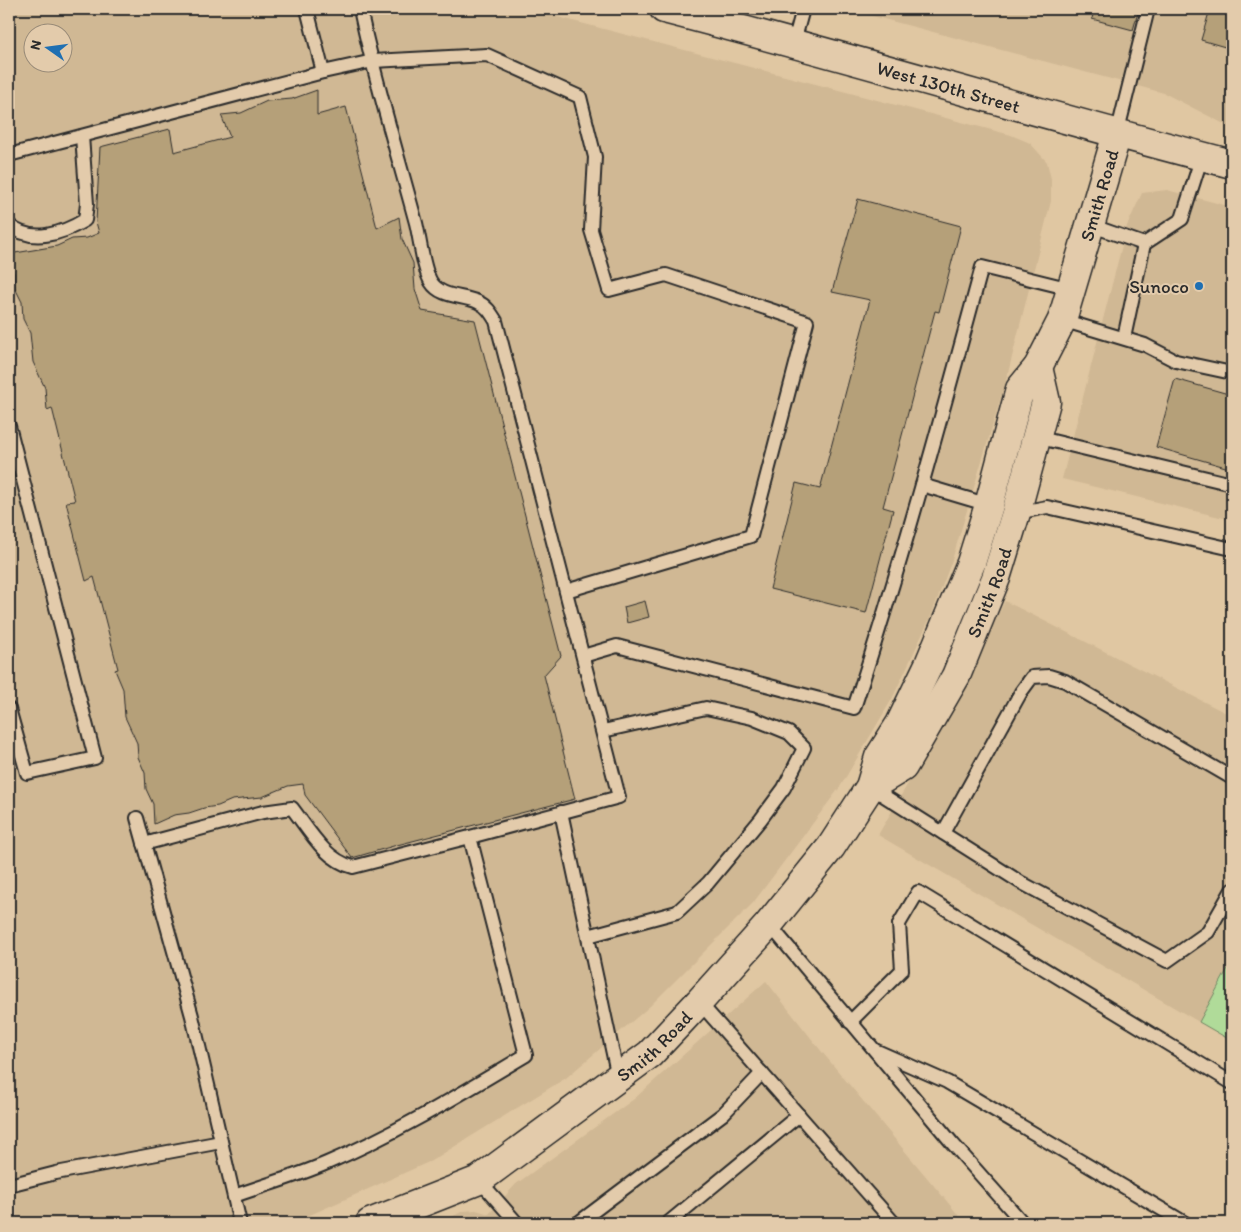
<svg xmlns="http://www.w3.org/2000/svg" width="1241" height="1232" font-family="Itim,sans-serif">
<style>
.built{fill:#d0b894;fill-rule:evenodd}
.green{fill:#b0db99;stroke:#6e8362}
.building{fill:#b5a079;stroke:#2b2b2b}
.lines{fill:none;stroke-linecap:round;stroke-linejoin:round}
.lane-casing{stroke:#2b2b2b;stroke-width:16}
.secondary-casing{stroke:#2b2b2b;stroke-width:31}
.lane{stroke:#e3cbab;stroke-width:12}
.secondary{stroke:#e3cbab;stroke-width:28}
.poi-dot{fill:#1f6fb2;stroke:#e3cbab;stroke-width:2}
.labels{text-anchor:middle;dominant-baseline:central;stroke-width:4;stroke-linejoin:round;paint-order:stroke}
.street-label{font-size:19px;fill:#2b2b2b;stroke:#e3cbab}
.poi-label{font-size:19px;fill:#2b2b2b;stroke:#e3cbab;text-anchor:end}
</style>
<rect width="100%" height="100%" fill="#e0c7a2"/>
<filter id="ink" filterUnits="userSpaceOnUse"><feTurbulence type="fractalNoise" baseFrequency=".02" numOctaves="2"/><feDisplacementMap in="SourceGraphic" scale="10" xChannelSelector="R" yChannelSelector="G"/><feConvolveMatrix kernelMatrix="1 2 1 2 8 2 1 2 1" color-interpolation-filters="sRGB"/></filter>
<g filter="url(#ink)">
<g class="built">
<path d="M9 9H527L1011 135 1030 143 1047 162 1051 179V201L1006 381 952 560 931 616 892 699 840 787 753 903 650 1006 566 1078 431 1161 292 1223H9ZM32 32H62V62H32Z"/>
<polygon points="846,9 1232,9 1232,128 1164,93"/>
<polygon points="1167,190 1232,207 1232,520 1062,479 1127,226 1142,193"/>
<polygon points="1005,601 1232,716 1232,961 1199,1022 878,835 949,713"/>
<polygon points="766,981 822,1052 965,1223 440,1223 463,1211 476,1210 489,1214 516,1184 634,1099"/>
</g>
<polygon class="green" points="1232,961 1232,1041 1199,1022"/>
<g class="building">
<polygon points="1094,9 1139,9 1133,30 1092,19"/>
<polygon points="1210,9 1232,9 1232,49 1201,40"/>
<polygon points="317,90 317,115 346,107 377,228 399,217 402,239 413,263 415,289 422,311 475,320 561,656 544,675 575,799 397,845 352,858 305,795 303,784 288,786 262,797 232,800 218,806 204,808 189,813 174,815 154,824 153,804 146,789 145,773 138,757 137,743 125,717 123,689 115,670 118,669 94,577 86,581 66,502 75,501 52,408 47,410 45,388 33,362 30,333 23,319 22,302 15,288 14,273 9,260 9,254 57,246 72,239 87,238 99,233 96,222 100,147 170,129 174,152 230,137 221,115 241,113 267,101 292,99"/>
<polygon points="858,199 961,226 939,312 935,311 883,507 893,510 866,613 770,589 796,483 820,489 870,300 832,292"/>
<polygon points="1175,379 1232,395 1232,458 1229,468 1156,447"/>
<polygon points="645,601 649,617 627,623 624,607"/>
</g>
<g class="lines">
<g class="lane-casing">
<g id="lane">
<polyline points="307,9 323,72 373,61 487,55 580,97 595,157 591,230 609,290 666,275 807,322 751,536 566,591"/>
<path d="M360 9C375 81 397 152 416 223 420 239 423 269 431 282 441 298 463 295 478 302 487 306 491 313 496 321L619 797 470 837"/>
<polyline points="794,42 803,9"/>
<polyline points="1117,134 1148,9"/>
<polyline points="9,155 323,72"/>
<path d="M9 225C31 244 62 234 85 220L87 204 82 136"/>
<polyline points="1090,225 1144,244 1124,338"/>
<polyline points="1144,244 1182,219 1202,156"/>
<polyline points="1062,320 1145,345 1176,361 1232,373"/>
<polyline points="9,426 95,758 27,773 9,709"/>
<polyline points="1036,437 1232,484"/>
<polyline points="922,485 989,505"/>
<polyline points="1016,513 1047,507 1232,549"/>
<path d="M583 656 617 646 854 708C902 562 942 415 982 267L1071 289"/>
<polyline points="870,787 1020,882 1167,961 1208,932 1232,890"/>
<polyline points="561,812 618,1077"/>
<polyline points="137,818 192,1016 240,1223"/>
<polyline points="943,833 1021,692 1032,677 1049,676 1065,681 1232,778"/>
<path d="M144 844 263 812 292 808C309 830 325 860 353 867L470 837 526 1055C462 1093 396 1134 327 1163 297 1176 265 1185 234 1196"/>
<polyline points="769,924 953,1144 1023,1223"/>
<polyline points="588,936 677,912 708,883 761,819 784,788 804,748 789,733 752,718 706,708 603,731"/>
<polyline points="699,1002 894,1223"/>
<polyline points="850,1022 902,970 899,924 918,892 1232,1083"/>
<polyline points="877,1051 947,1082 1185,1223"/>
<polyline points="479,1180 517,1223"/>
<polyline points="9,1185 56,1173 221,1142"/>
<polyline points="578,1223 723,1114 762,1073"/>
<polyline points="668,1223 799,1115"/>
</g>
</g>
<g class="secondary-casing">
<g id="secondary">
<path id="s1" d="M664 9C854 58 1042 115 1232 164"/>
<path id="s2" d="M870 787 903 767 956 676 996 578 1016 513 1046 402 1038 367"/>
<path id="s3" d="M370 1223 479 1180 650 1054 699 1002 769 924 831 847 870 787 879 757 900 724 929 664 971 563 989 505 1020 389 1038 367 1062 320 1117 134"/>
</g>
</g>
<use href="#lane" class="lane"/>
<use href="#secondary" class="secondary"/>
</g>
</g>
<circle class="poi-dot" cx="1199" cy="286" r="5"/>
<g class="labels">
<g class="street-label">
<text stroke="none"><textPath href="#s1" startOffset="295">West 130th Street</textPath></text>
<text stroke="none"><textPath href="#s3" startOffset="1315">Smith Road</textPath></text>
<text stroke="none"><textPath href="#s2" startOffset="234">Smith Road</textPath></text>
<text stroke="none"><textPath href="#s3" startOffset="338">Smith Road</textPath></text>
</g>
<g class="poi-label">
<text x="1189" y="286">Sunoco</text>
</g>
</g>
<rect width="1241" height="1232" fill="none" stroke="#e3cbab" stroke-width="30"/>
<rect x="15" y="15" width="1211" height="1202" fill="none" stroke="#2b2b2b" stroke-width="2" filter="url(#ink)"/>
<g transform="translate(48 48) rotate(284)"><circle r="24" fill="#e3cbab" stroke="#998b78"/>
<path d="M0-4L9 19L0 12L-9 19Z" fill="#1f6fb2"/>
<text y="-8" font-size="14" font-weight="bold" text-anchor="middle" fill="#2b2b2b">N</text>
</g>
</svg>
